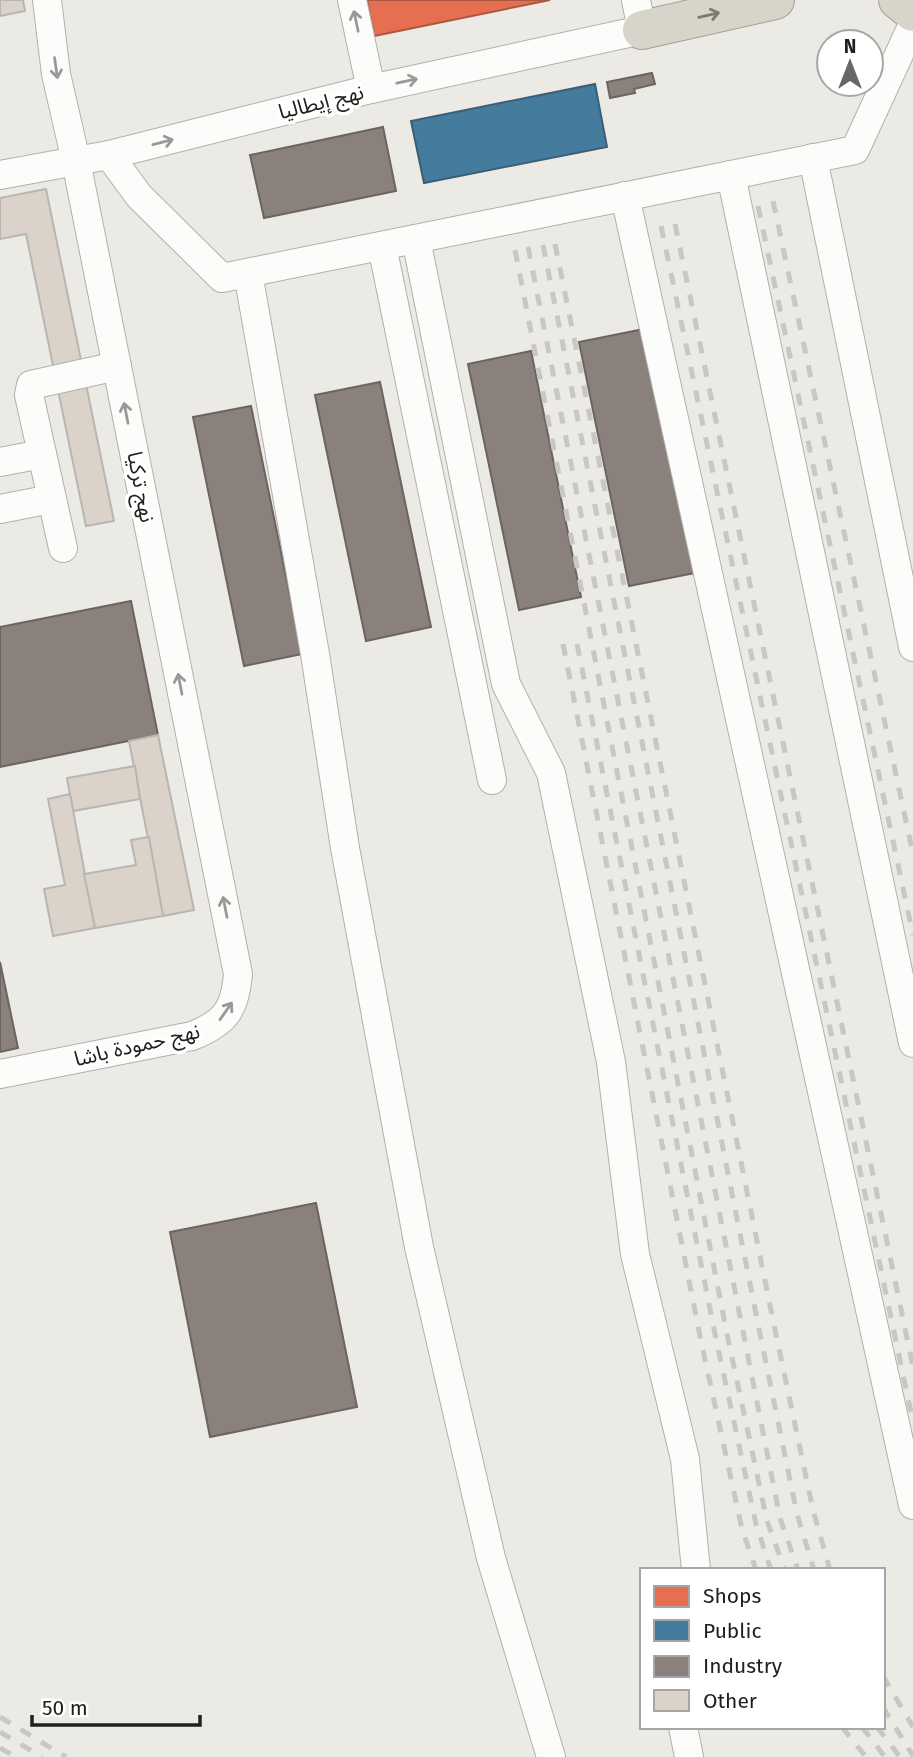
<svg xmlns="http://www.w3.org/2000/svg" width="913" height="1757" font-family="'Fira Sans','Noto Sans Arabic',sans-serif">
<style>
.shops{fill:#e76f51;stroke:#ac5741;stroke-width:2}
.public{fill:#457b9d;stroke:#3a6077;stroke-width:2}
.industry{fill:#8a817c;stroke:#6b6460;stroke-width:2}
.building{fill:#dbd2c9;stroke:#b8b6b3;stroke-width:2}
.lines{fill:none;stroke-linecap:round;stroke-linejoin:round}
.minor-casing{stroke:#b1b0ac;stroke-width:30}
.highway-casing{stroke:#a4a094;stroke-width:40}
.minor{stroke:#fcfcfb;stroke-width:28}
.highway{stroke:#d7d4ca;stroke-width:38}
.rail{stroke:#c8c7c6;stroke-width:5;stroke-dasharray:12 12;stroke-linecap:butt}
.oneway{stroke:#7c7a74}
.oneway2{stroke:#9a9997}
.labels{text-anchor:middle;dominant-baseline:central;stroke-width:7;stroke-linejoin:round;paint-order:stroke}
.street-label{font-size:21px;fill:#22201d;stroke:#fff}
</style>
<rect width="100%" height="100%" fill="#eceae5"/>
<polygon class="shops" points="367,0 550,0 374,36"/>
<polygon class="public" points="595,84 607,147 424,183 411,121"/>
<g class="industry">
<polygon points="652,73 655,84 634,89 635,93 610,98 607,82"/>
<polygon points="383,127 396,191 264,218 250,155"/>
<polygon points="644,329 695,573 629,586 579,342"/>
<polygon points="531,351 581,597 519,610 468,364"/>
<polygon points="380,382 431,627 366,641 315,395"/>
<polygon points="251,406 302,654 244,666 193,417"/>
<polygon points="131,601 158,735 0,767 0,627"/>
<polygon points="0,962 18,1048 0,1052"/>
<polygon points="316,1203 357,1407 210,1437 170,1232"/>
</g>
<g class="building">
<polygon points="0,0 23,0 25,11 0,16"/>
<polygon points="46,189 114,521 86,526 26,234 0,239 0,198"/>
<polygon points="158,735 194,910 163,916 129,741"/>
<polygon points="135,766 140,799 73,811 67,778"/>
<polygon points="70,794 95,928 53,936 44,889 65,885 48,799"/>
<polygon points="149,837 163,916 95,928 84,874 136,865 131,840"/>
</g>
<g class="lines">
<g class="minor-casing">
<g id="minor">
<polyline points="352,0 371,89"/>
<polyline points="109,155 139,196 222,278 855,150 913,24"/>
<polyline points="813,158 913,647"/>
<polyline points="0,175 109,155 371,89 642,30 636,0"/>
<polyline points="731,175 913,1043"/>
<polyline points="625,196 913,1505"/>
<polyline points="416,239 506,684 551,773 611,1062 635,1254 685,1459 696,1570"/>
<polyline points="382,246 492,780"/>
<polyline points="248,273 315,654 345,848 419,1247 491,1558 551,1757"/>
<polyline points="0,462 42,454"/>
<polyline points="0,509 51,499"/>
<polyline points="63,548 29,395 31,385 117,366"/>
<path d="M0 1074 192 1036C225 1023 235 1010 238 974L76 161 56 74 47 0"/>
<polyline points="683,1727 689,1757"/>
</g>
</g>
<g class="highway-casing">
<g id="highway">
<polyline points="898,0 913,12"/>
<polyline points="642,30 775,0"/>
</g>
</g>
<use href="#minor" class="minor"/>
<use href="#highway" class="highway"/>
<g class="rail">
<polyline points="773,201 913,854"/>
<polyline points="758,206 913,935"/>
<polyline points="675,224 913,1367"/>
<polyline points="661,226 913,1422"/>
<polyline points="555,244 774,1325 813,1510 830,1570"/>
<polyline points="543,245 759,1329 797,1514 814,1570"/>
<polyline points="528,247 780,1518 798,1570"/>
<polyline points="515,250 727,1334 767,1521 785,1570"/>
<polyline points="563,644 701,1341 742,1529 756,1570"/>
<polyline points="577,644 716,1339 756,1524 771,1570"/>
<polyline points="883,1676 913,1727"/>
<polyline points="883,1707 913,1756"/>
<polyline points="0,1717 66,1757"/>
<polyline points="842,1727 866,1757"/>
<polyline points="862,1727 885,1757"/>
<polyline points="877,1727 900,1757"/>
<polyline points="0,1732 42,1757"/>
<polyline points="0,1748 16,1757"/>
</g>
</g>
<defs><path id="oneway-shaft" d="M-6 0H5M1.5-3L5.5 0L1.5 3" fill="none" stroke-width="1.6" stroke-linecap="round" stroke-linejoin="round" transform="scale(1.75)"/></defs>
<use class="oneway" href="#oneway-shaft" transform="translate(709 15) rotate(-13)"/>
<g class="oneway2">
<use href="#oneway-shaft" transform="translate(356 21) rotate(-102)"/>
<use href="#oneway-shaft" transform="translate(56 68) rotate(82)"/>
<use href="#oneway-shaft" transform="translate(407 81) rotate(-12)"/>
<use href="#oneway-shaft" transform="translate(163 142) rotate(-14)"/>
<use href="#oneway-shaft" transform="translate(126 413) rotate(-101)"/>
<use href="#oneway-shaft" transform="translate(180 684) rotate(-101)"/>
<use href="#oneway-shaft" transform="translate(225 907) rotate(-101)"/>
<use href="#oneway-shaft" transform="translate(226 1011) rotate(-55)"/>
</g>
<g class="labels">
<g class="street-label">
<text transform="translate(321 102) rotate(-14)">نهج إيطاليا</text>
<text transform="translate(141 487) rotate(79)">نهج تركيا</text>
<text transform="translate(137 1045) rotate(-13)">نهج حمودة باشا</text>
</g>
</g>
<rect x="640" y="1568" width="245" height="161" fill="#ffffff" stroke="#a7a6a5" stroke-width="2"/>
<rect x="654" y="1586" width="35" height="21" fill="#e76f51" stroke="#a7a6a5" stroke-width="2"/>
<text x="703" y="1603" font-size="21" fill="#22201d">Shops</text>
<rect x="654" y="1620" width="35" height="21" fill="#457b9d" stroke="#a7a6a5" stroke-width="2"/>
<text x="703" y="1638" font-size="21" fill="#22201d">Public</text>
<rect x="654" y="1656" width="35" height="21" fill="#8a817c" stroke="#a7a6a5" stroke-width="2"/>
<text x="703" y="1673" font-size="21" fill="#22201d">Industry</text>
<rect x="654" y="1690" width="35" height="21" fill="#dbd2c9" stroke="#a7a6a5" stroke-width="2"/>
<text x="703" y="1708" font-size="21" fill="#22201d">Other</text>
<g transform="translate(850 63)"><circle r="33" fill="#ffffff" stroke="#a7a6a5" stroke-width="2"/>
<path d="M0-5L12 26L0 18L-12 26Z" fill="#696763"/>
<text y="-10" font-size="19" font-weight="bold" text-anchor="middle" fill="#22201d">N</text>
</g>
<path d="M32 1715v10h168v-10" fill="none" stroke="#22201d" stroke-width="3.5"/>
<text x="42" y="1715" font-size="21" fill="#22201d" stroke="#ffffff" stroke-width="5" paint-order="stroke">50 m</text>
</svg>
